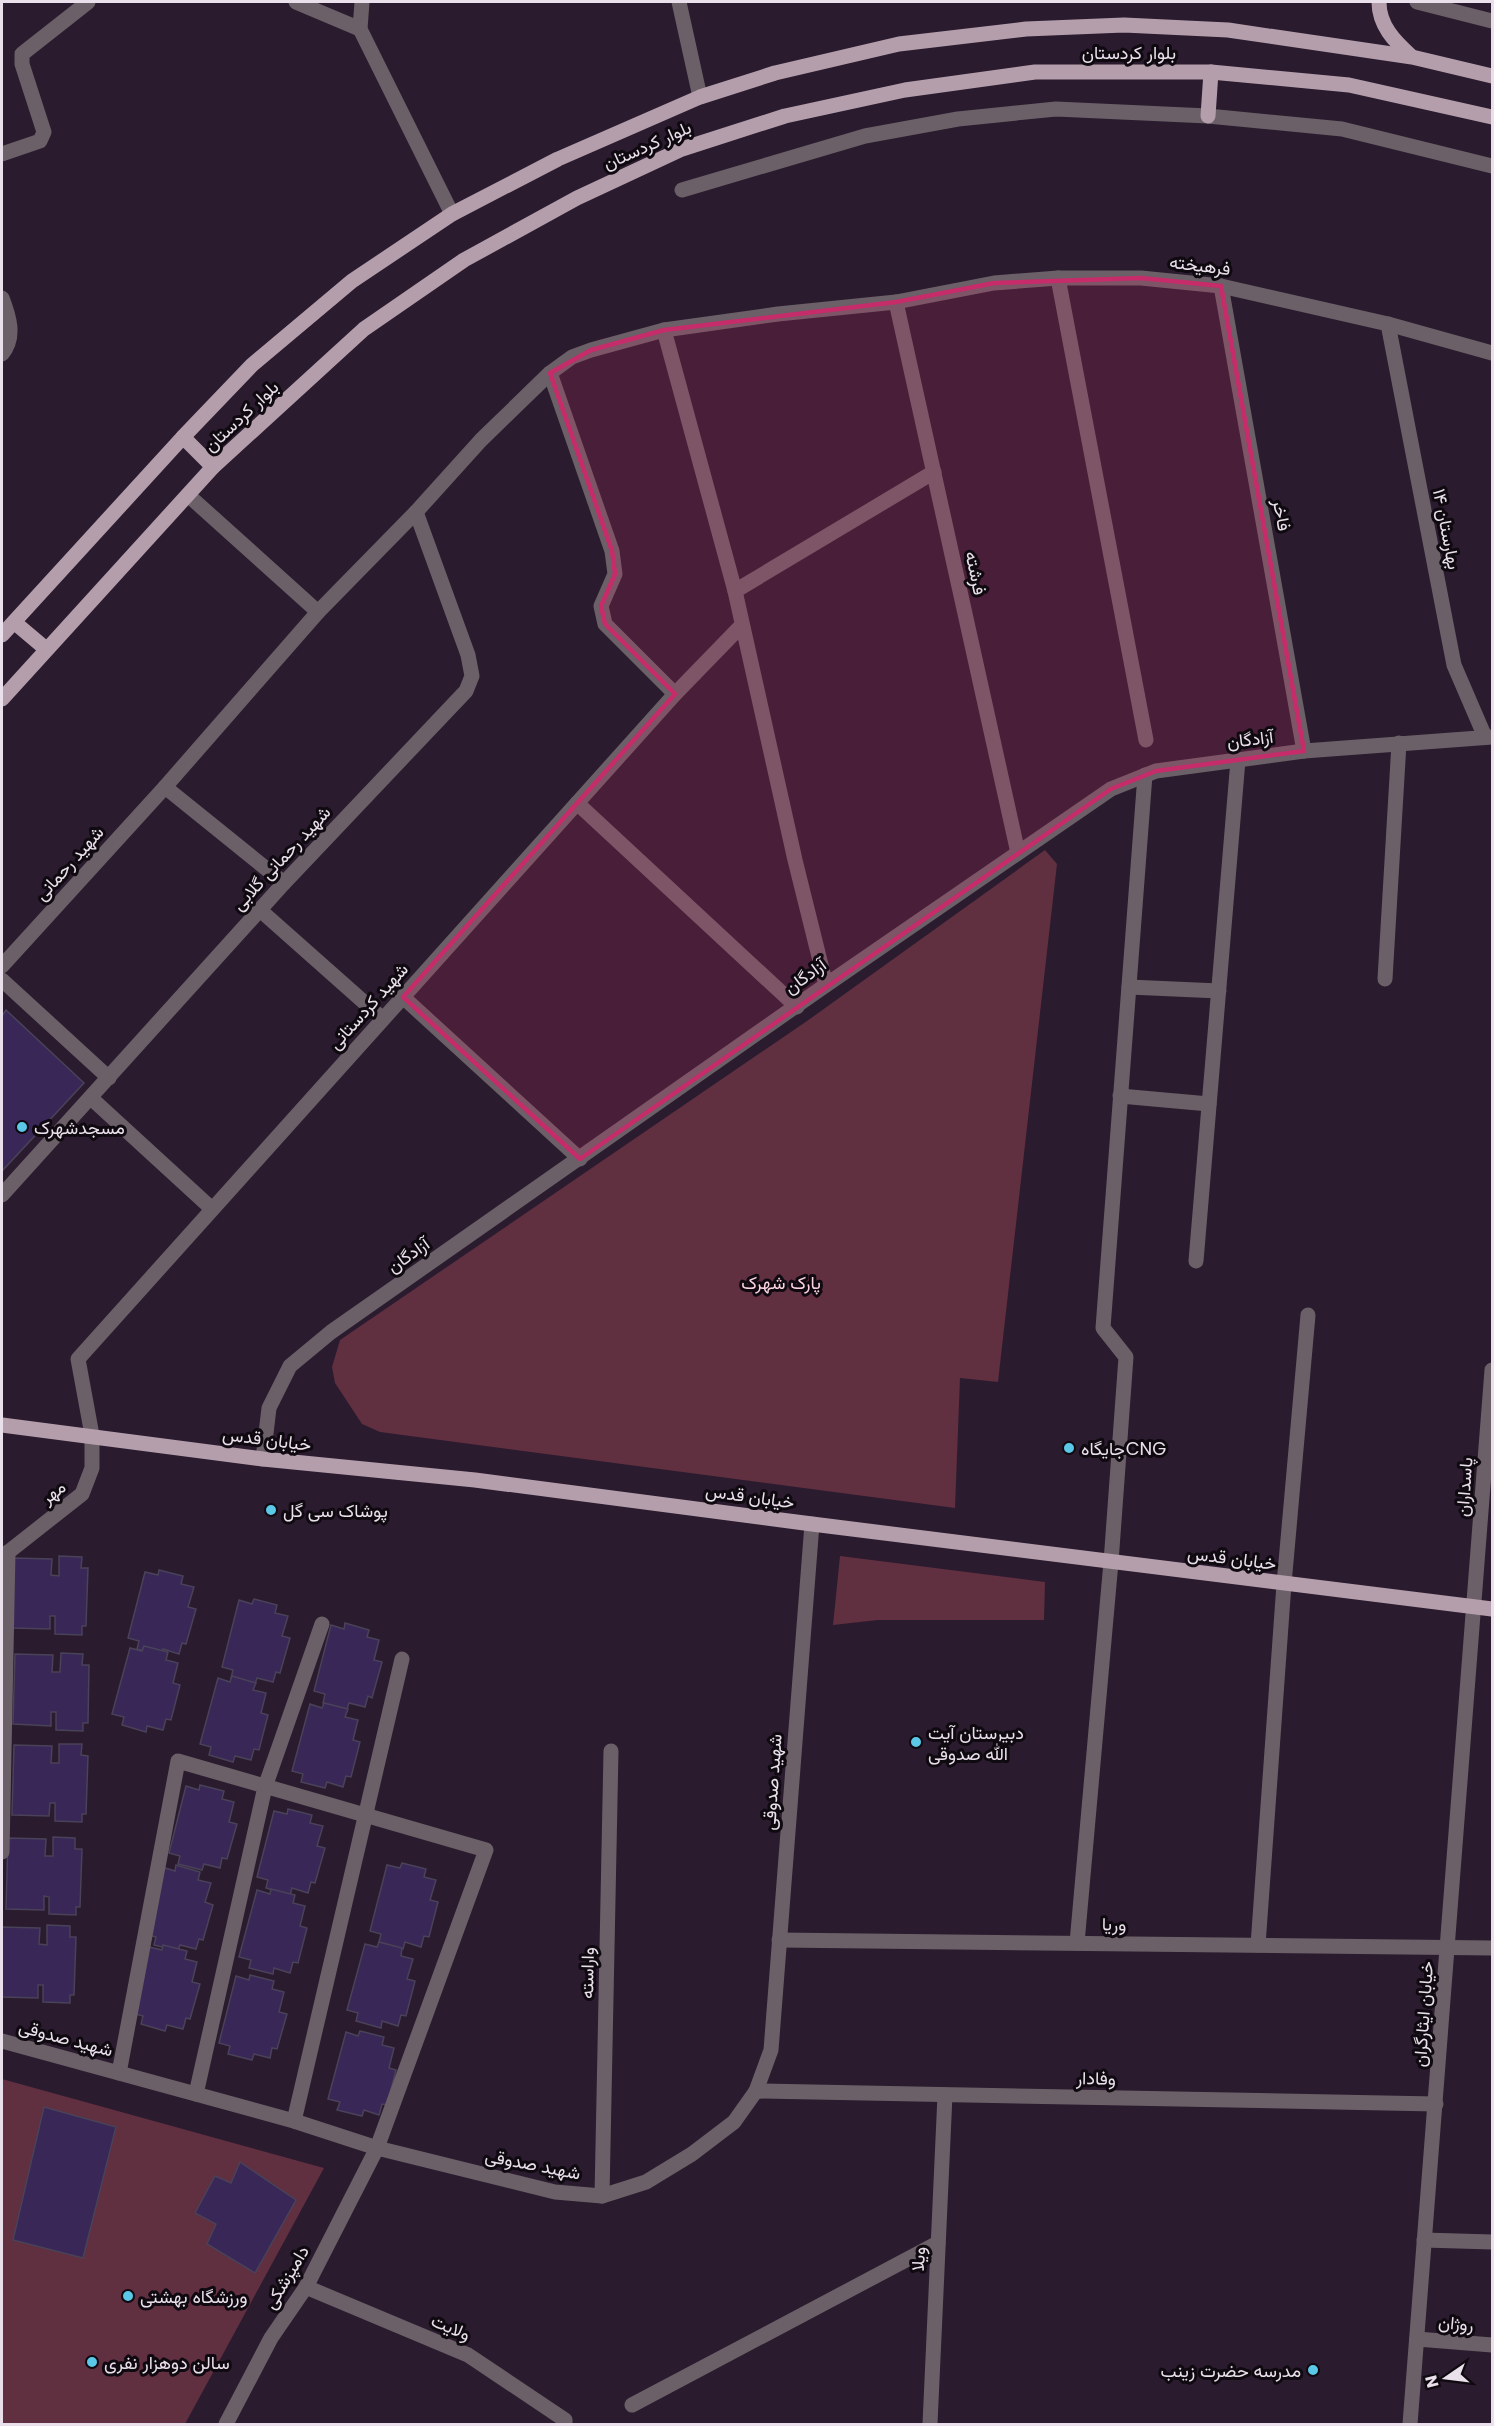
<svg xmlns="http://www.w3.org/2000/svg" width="1494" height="2426" font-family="Poppins,Vazirmatn,sans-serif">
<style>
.green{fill:#602f40}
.building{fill:#392757;stroke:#494258;stroke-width:1.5}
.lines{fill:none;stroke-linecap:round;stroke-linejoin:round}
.minor{stroke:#6b6067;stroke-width:15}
.major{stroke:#b49eac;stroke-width:15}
.marked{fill:#c62c6a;fill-opacity:0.2;stroke:#c62c6a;stroke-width:4.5;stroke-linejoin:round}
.poi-dot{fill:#5bc8e7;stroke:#0f0910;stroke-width:2}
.labels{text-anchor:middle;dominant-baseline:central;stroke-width:6;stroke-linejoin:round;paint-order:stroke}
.street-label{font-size:18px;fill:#eae0ec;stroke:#0f0910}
.poi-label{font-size:18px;fill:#eae0ec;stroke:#0f0910;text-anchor:start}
.park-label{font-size:18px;fill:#f9d3de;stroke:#0f0910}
</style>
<rect width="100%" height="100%" fill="#2a1b2e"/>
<g class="green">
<polygon points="1045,850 1057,864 998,1382 960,1378 955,1508 380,1432 362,1424 335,1383 332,1367 340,1340 807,1021"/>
<polygon points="840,1556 1045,1582 1044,1620 878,1620 833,1625"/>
<polygon points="2,2079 324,2168 185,2424 2,2424"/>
</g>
<g class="building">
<polygon points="6,1010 84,1083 2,1171 2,1016"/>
<polygon points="59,1556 82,1557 81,1568 88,1568 86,1626 82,1626 82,1635 55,1634 55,1616 50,1616 50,1629 12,1628 14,1558 52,1559 51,1575 59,1576"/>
<polygon points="159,1570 183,1576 181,1584 194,1587 188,1607 196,1609 186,1644 182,1643 179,1654 163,1649 161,1656 137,1649 139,1641 128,1638 145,1572 158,1575"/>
<polygon points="254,1599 277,1605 275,1613 288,1616 282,1636 290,1638 280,1673 276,1672 273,1682 257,1678 255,1684 231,1678 233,1670 222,1667 239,1600 252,1604"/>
<polygon points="345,1623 369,1630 367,1637 379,1640 374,1660 382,1662 372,1698 368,1696 365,1707 349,1703 347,1709 323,1703 325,1694 314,1691 331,1625 344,1629"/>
<polygon points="144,1646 168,1652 166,1660 178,1663 173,1683 180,1685 171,1720 166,1719 163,1730 147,1726 146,1732 122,1725 124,1717 112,1714 130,1648 142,1651"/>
<polygon points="61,1653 83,1654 82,1665 89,1665 88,1723 83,1723 83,1731 56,1730 56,1712 51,1712 51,1726 13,1724 15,1654 53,1655 52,1672 60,1672"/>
<polygon points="232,1676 256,1683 253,1690 266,1693 261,1713 268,1715 259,1750 254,1749 251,1760 235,1756 233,1762 209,1755 211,1747 200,1744 218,1678 230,1682"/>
<polygon points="324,1703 348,1709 345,1717 358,1720 353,1740 360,1742 351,1777 346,1776 343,1787 327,1782 325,1788 301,1782 303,1774 292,1771 310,1704 322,1708"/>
<polygon points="59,1744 82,1744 81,1755 88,1756 86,1814 82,1814 82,1822 55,1821 55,1803 50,1803 49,1816 12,1815 14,1745 52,1746 51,1763 59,1763"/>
<polygon points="200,1785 224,1791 222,1799 234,1802 229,1822 237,1824 227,1859 222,1858 220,1868 204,1864 202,1870 178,1864 180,1856 169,1853 186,1786 199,1790"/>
<polygon points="288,1809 312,1815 310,1823 323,1826 317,1846 325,1848 315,1883 311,1882 308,1893 292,1888 290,1895 266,1888 268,1880 257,1877 274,1811 287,1814"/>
<polygon points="53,1837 75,1838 75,1849 82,1849 80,1907 76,1907 76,1915 49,1914 49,1897 44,1896 44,1910 6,1909 8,1838 46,1839 45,1856 53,1856"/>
<polygon points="402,1863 426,1869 424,1877 436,1880 430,1900 438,1902 429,1937 424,1936 421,1947 405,1942 403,1949 379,1942 381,1934 370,1931 387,1865 400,1868"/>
<polygon points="176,1865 200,1872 198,1880 211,1883 205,1902 213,1905 203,1940 199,1939 196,1949 180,1945 178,1951 154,1945 156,1937 145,1934 162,1867 175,1871"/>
<polygon points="271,1889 295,1895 293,1903 305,1906 300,1926 307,1928 298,1963 293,1962 290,1973 274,1968 273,1974 249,1968 251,1960 239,1957 257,1890 270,1894"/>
<polygon points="47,1925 70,1926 70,1937 76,1937 74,1995 70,1995 70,2003 43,2002 43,1985 38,1985 38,1998 2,1997 2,1927 40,1928 39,1944 47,1945"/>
<polygon points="379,1942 402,1948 401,1956 413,1959 407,1979 415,1981 406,2016 401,2015 398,2026 382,2021 381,2028 356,2021 358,2013 347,2010 365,1944 377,1947"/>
<polygon points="163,1945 187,1951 185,1959 197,1962 192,1982 200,1984 190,2019 186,2018 183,2029 167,2025 165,2031 141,2024 143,2016 132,2013 149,1947 162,1950"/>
<polygon points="250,1975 274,1981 272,1989 284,1992 279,2012 287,2014 277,2049 272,2048 270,2058 254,2054 252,2060 228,2054 230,2046 219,2043 236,1976 249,1980"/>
<polygon points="360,2031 384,2037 382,2045 394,2048 389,2068 396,2070 387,2105 382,2104 379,2115 364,2110 362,2116 337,2110 340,2102 328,2099 346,2032 358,2036"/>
<polygon points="44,2107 116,2127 83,2258 13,2240"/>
<polygon points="240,2162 296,2200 255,2273 207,2244 216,2224 195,2213 215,2176 231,2183"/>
</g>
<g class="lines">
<g class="minor">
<polyline points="296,2 360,29"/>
<polyline points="362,2 360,29 452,214"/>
<polyline points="679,2 700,97"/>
<polyline points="1417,2 1492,21"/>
<polyline points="2,154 40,141 44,132 22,64 22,54 88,2"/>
<polyline points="682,190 865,136 958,119 1056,109 1208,116 1342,129 1492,166"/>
<polyline points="1058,278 1146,740"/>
<polyline points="1221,286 1304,751"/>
<path d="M2 298C9 316 16 337 2 354"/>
<polyline points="896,302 1018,853"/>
<polyline points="1388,324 1454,665 1485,737"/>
<polyline points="664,330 735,591 795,860 826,985"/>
<polyline points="550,373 612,551 615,574 601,606 605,624 675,694"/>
<polyline points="188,495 318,612"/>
<polyline points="735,591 934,472"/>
<polyline points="165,787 284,883"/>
<polyline points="577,803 797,1007"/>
<polyline points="260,910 383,1019"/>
<polyline points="2,966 165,787 318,612 416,512 481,440 550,373 572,357 591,350 664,330 778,314 896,302 994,283 1058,278 1141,278 1221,286 1388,324 1492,353"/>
<polyline points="1385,979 1399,743"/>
<polyline points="2,980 109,1078"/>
<polyline points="1129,987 1219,991"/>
<polyline points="403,997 580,1159"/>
<polyline points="1120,1096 1209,1104"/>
<polyline points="91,1098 211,1208"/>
<polyline points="2,1195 284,883 466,691 472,676 468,655 416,512"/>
<polyline points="1196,1261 1238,760"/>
<polyline points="263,1459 269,1408 290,1366 331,1332 826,985 1111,789 1156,771 1304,751 1492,737"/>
<polyline points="2,1557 82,1494 92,1468 92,1435 78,1359 675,694 742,625"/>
<polyline points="2,1852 8,1552"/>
<polyline points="779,1940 1492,1948"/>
<polyline points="1077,1943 1111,1562 1126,1357 1103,1328 1145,775"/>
<polyline points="1258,1945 1284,1584 1308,1315"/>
<polyline points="2,2041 294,2121 377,2148 555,2192 602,2196 646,2182 692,2154 734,2122 756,2091 771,2050 812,1524"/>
<polyline points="119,2073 178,1761 486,1850 377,2148 306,2287 271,2338 226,2424"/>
<polyline points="756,2091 1436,2104"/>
<polyline points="196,2094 265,1787 322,1624"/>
<polyline points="294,2121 402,1659"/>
<polyline points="602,2196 611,1751"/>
<polyline points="1424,2240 1492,2242"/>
<polyline points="306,2287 468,2355 565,2420 565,2424"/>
<polyline points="1417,2339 1492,2345"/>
<polyline points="632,2405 938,2243"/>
<polyline points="930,2424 945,2095"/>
<polyline points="1410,2424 1492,1370"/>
</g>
<g class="major">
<path d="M1379 2C1379 25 1394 41 1411 56"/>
<polyline points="1208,116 1211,72"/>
<polyline points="183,437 213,467"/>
<polyline points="14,622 46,649"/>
<polyline points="2,635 183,437 252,365 352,281 452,214 558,159 700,97 775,73 899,44 1026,29 1124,25 1228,30 1412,57 1492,76"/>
<polyline points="2,699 213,467 364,329 464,260 577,198 682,149 785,116 905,90 1035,72 1211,72 1349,85 1492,117"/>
<polyline points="2,1425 263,1459 475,1480 812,1524 1492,1609"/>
</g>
</g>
<path class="marked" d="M1141 278 1221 286 1304 751 1156 771 1111 789 580 1159 403 997 675 694 605 624 601 606 615 574 612 551 550 373 591 350 664 330 896 302 994 283Z"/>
<g class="poi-dot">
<circle cx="22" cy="1127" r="6"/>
<circle cx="1069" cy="1448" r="6"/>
<circle cx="271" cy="1510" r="6"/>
<circle cx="916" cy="1742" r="6"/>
<circle cx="128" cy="2296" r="6"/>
<circle cx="92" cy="2362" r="6"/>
<circle cx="1313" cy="2370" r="6"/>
</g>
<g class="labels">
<g class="street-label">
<text x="1129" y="52">بلوار کردستان</text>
<text transform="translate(647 145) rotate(-24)">بلوار کردستان</text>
<text transform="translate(1200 265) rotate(7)">فرهیخته</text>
<text transform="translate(241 416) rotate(-43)">بلوار کردستان</text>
<text transform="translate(1282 515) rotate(80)">فاخر</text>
<text transform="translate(1447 529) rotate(79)">بهارستان ۱۴</text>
<text transform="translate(976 573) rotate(78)">فرشته</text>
<text transform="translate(1250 739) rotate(-7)">آزادگان</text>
<text transform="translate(281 858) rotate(-47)">شهید رحمانی گلابی</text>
<text transform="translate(69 863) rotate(-48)">شهید رحمانی</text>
<text transform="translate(805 976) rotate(-36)">آزادگان</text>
<text transform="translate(368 1006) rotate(-48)">شهید کردستانی</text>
<text transform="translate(408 1255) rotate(-35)">آزادگان</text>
<text transform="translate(267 1439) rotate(7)">خیابان قدس</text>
<text transform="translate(1464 1487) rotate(-86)">پاسداران</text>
<text transform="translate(53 1492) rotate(-38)">مهر</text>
<text transform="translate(750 1496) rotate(8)">خیابان قدس</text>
<text transform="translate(1232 1558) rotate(7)">خیابان قدس</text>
<text transform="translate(772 1782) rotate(-86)">شهید صدوقی</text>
<text transform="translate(1114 1924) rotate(1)">وریا</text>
<text transform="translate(587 1973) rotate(-89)">واراسته</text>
<text transform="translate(1423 2014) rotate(-86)">خیابان ایثارگران</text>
<text transform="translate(66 2038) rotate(15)">شهید صدوقی</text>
<text transform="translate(1096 2078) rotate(1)">وفادار</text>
<text transform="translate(533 2164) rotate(11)">شهید صدوقی</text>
<text transform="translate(918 2259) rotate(-87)">ویلا</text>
<text transform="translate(286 2277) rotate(-59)">دامپزشکی</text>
<text transform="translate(1456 2323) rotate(5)">روژان</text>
<text transform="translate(451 2327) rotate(23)">ولایت</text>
</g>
<g class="poi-label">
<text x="34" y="1127">مسجدشهرک</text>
<text x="1081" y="1448">جایگاهCNG</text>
<text x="283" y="1510">پوشاک سی گل</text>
<text x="928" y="1732">دبیرستان آیت<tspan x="928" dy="21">الله صدوقی</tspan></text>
<text x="140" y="2296">ورزشگاه بهشتی</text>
<text x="104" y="2362">سالن دوهزار نفری</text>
<text x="1301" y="2370" text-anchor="end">مدرسه حضرت زینب</text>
</g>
<g class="park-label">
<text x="781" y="1282">پارک شهرک</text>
</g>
</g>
<rect width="1494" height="2426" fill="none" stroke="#eae0ec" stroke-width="6"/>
<g transform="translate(1446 2378) rotate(256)" stroke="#0f0910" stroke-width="4.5" paint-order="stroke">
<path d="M0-4.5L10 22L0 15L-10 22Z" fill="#eae0ec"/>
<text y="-9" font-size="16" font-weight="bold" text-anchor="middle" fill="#eae0ec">N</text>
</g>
</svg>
